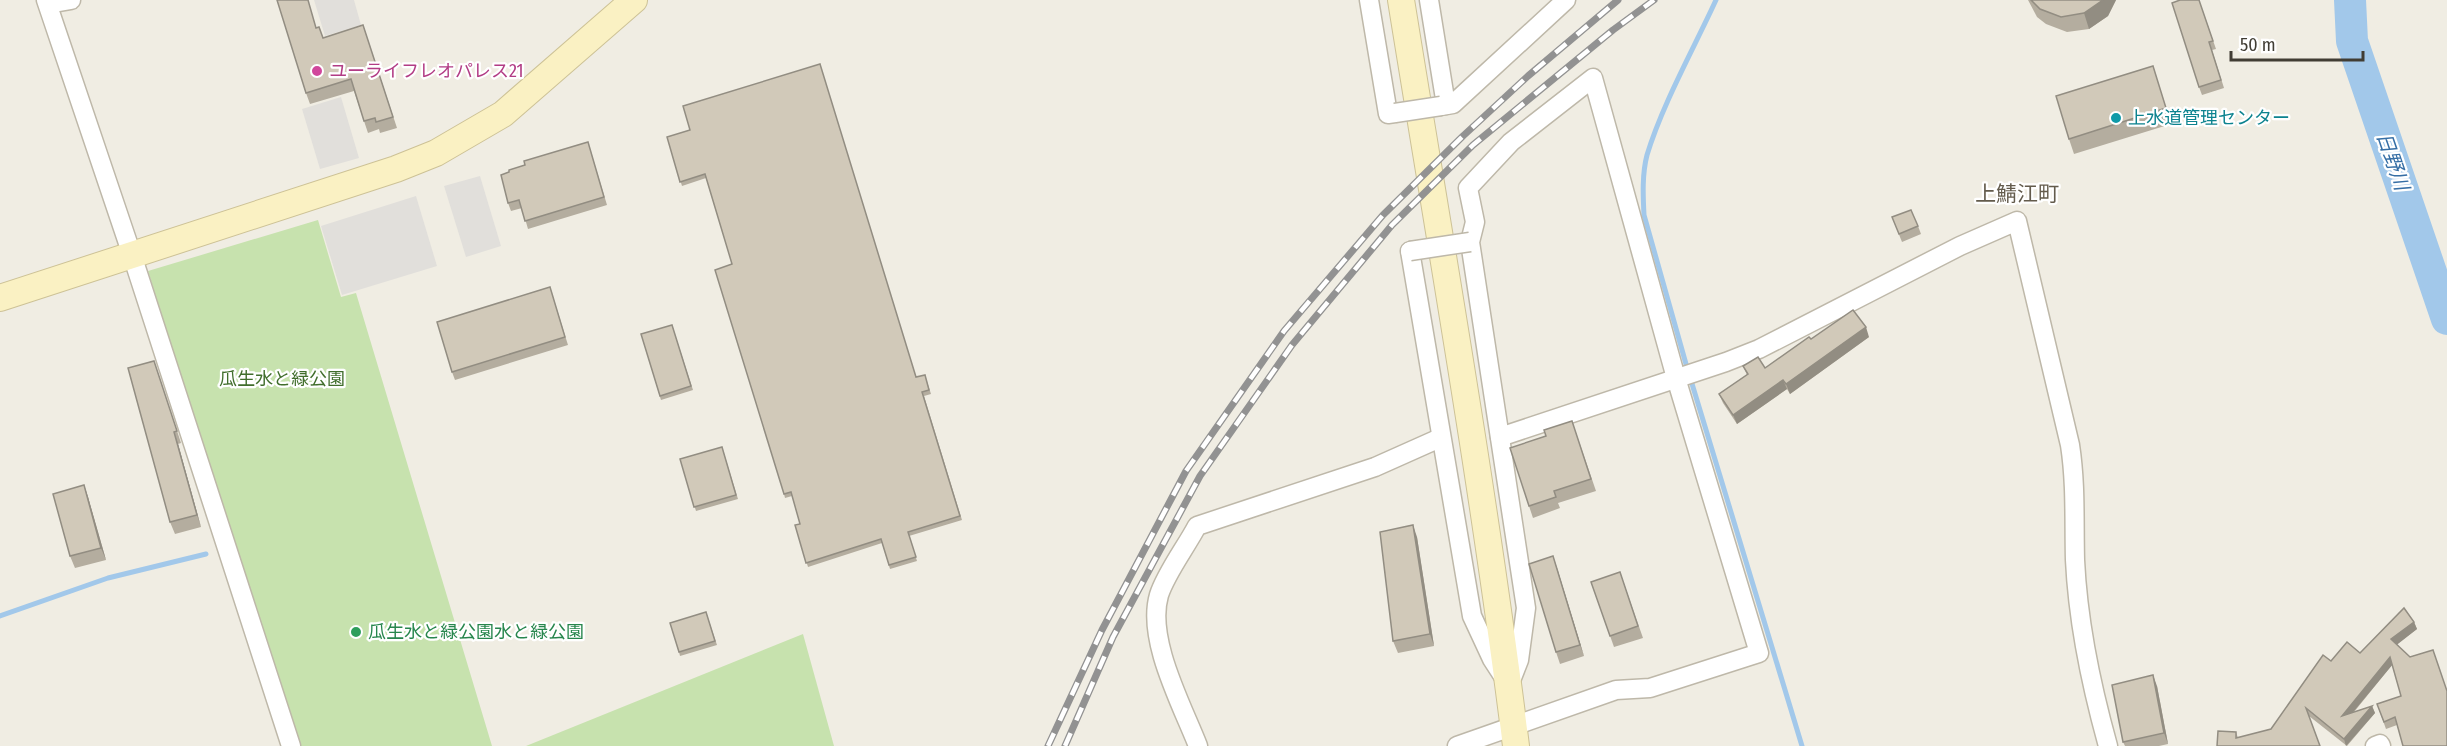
<svg xmlns="http://www.w3.org/2000/svg" width="2447" height="746" font-family="'Fira Sans Condensed','Noto Sans JP',sans-serif">
<style>
.green{fill:#c7e2ae}
.parking{fill:#e1dfdb}
.lines{fill:none;stroke-linecap:round;stroke-linejoin:round}
.stream{stroke:#a2c8ea;stroke-width:5}
.river{stroke:#a2c8ea;stroke-width:32}
.street-casing{stroke:#beb8a9;stroke-width:21}
.secondary-casing{stroke:#cdc296;stroke-width:28}
.street{stroke:#fff;stroke-width:18}
.secondary{stroke:#faf1c3;stroke-width:26}
.rail-casing{stroke:#929292;stroke-width:7}
.rail{stroke:#fff;stroke-width:4.5;stroke-dasharray:14;stroke-linecap:butt}
.street-bridge-casing{stroke:#beb8a9;stroke-width:21;stroke-linecap:butt}
.street-bridge{stroke:#fff;stroke-width:18}
.wall{fill:#b4ad9f}
.shaded-wall{fill:#928d82}
.building{fill:#d1c9b9;stroke:#928d82;stroke-width:1.5}
.hotel-dot{fill:#d1479c;stroke:#fff;stroke-width:2}
.culture-dot{fill:#0f9aa8;stroke:#fff;stroke-width:2}
.leisure-dot{fill:#2e9e5b;stroke:#fff;stroke-width:2}
.labels{text-anchor:middle;dominant-baseline:central;stroke-width:4.5;stroke-linejoin:round;paint-order:stroke}
.hotel-label{font-size:18px;fill:#b23c85;stroke:#fff;text-anchor:start}
.culture-label{font-size:18px;fill:#0d838f;stroke:#fff;text-anchor:start}
.park-label{font-size:18px;fill:#416e2c;stroke:#fff}
.leisure-label{font-size:18px;fill:#27864d;stroke:#fff;text-anchor:start}
.water-label{font-size:20px;font-style:italic;fill:#356ea5;stroke:#fff}
.quarter-label{font-size:21px;fill:#635b4c;stroke:#fff}
</style>
<rect width="100%" height="100%" fill="#f0ede3"/>
<g class="green">
<polygon points="318,220 341,297 356,293 492,746 295,746 148,271"/>
<polygon points="803,634 834,746 526,746"/>
</g>
<g class="parking">
<polygon points="314,0 354,0 361,25 325,36"/>
<polygon points="341,97 359,158 320,169 302,109"/>
<polygon points="480,176 501,246 466,257 444,186"/>
<polygon points="416,196 437,266 342,295 321,226"/>
</g>
<g class="lines">
<g class="stream">
<path d="M1716 0C1694 48 1662 105 1647 155 1642 174 1643 196 1644 215L1686 364 1802 746"/>
<polyline points="0,616 108,578 206,554"/>
</g>
<polyline class="river" points="2350,0 2352,41 2447,319"/>
<g class="street-casing">
<g id="street">
<polyline points="46,0 132,255 291,746"/>
<polyline points="1369,0 1388,114 1395,113"/>
<polyline points="1429,0 1446,105"/>
<polyline points="48,4 71,0"/>
<polyline points="1441,106 1453,104 1566,0"/>
<polyline points="1410,251 1472,616 1492,659 1505,679"/>
<path d="M1500 437 1726 362 1759 349 1960 246 2017 221 2070 445C2076 484 2074 521 2075 560 2078 624 2091 685 2108 746"/>
<path d="M1198 746C1182 705 1146 639 1159 595 1166 573 1186 547 1197 526L1375 467 1440 438"/>
<polyline points="1457,746 1616,690 1650,688 1759,653 1676,378 1593,78 1511,142 1468,188 1475,222 1470,242 1526,608 1519,660 1510,683"/>
<polyline points="2375,746 2380,744 2381,746"/>
</g>
</g>
<g class="secondary-casing">
<g id="secondary">
<path d="M1401 0C1441 248 1485 496 1516 746"/>
<polyline points="0,298 396,169 436,153 503,114 634,0"/>
</g>
</g>
<use href="#street" class="street"/>
<use href="#secondary" class="secondary"/>
<g class="rail-casing">
<g id="rail">
<polyline points="1048,746 1102,630 1186,471 1284,331 1383,215 1463,136 1528,76 1618,0"/>
<polyline points="1065,746 1113,637 1200,476 1292,345 1392,225 1473,145 1613,30 1654,0"/>
</g>
</g>
<use href="#rail" class="rail"/>
<g class="street-bridge-casing">
<g id="street-bridge">
<polyline points="1395,113 1441,106"/>
<polyline points="1410,251 1470,242"/>
</g>
</g>
<use href="#street-bridge" class="street-bridge"/>
</g>
<g class="wall">
<polygon points="2028,0 2116,0 2108,16 2089,29 2067,32 2046,24 2037,17"/>
<polygon points="2199,0 2216,49 2212,50 2224,88 2202,95 2199,87"/>
<polygon points="363,25 397,128 380,133 379,129 368,133 354,91 310,104 306,93 317,27 323,38"/>
<polygon points="2153,66 2171,124 2074,154 2069,139"/>
<polygon points="667,137 916,377 925,375 931,394 924,396 962,520 909,536 917,561 890,569 882,543 808,567 795,525 800,524 792,496 785,498 784,494 732,264 706,178 682,186"/>
<polygon points="588,142 607,205 528,229 522,208 511,211 508,203 509,172 525,165"/>
<polygon points="1892,217 1918,226 1921,234 1902,242"/>
<polygon points="550,287 568,345 455,380 452,372"/>
<polygon points="672,325 693,390 661,400 641,334"/>
<polygon points="1869,337 1790,394 1787,389 1737,424 1723,403 1719,394 1747,375 1743,366 1765,368 1811,339"/>
<polygon points="158,373 181,443 178,444 201,527 175,534 170,522"/>
<polygon points="1572,421 1596,491 1558,503 1560,508 1533,518 1529,506 1546,436"/>
<polygon points="722,447 738,499 696,511 680,459"/>
<polygon points="84,485 88,497 106,560 75,568 70,556"/>
<polygon points="1417,537 1434,646 1398,653 1393,641"/>
<polygon points="1557,568 1584,656 1560,664 1556,652"/>
<polygon points="1620,572 1643,638 1614,647 1591,582"/>
<polygon points="2404,608 2414,622 2417,629 2396,645 2410,657 2433,650 2447,691 2447,746 2403,746 2397,725 2386,729 2377,704 2401,696 2392,665 2354,712 2372,706 2375,713 2347,746 2309,716 2320,746 2217,746 2218,731 2236,732 2238,738 2271,729 2323,655 2331,661 2347,642 2360,653"/>
<polygon points="706,612 717,645 680,656 679,652"/>
<polygon points="2157,686 2168,744 2159,746 2125,746 2123,742"/>
</g>
<g class="shaded-wall">
<polygon points="2103,0 2116,0 2108,16 2089,29 2084,13"/>
<polygon points="1866,327 1869,337 1790,394 1786,384"/>
<polygon points="1783,380 1787,389 1737,424 1733,415"/>
<polygon points="174,432 178,444 201,527 197,515"/>
<polygon points="84,485 88,497 106,560 101,548"/>
<polygon points="1413,525 1417,537 1434,646 1430,634"/>
<polygon points="1553,556 1557,568 1584,656 1580,645"/>
<polygon points="2414,622 2417,629 2394,647 2391,639"/>
<polygon points="2390,657 2393,664 2344,723 2342,716"/>
<polygon points="2153,675 2157,686 2168,744 2164,733"/>
<polygon points="2372,706 2375,713 2346,746 2344,739"/>
</g>
<g class="building">
<polygon points="277,0 308,0 316,28 319,27 323,38 363,25 393,117 376,122 375,118 364,121 351,79 306,93"/>
<polygon points="2031,0 2103,0 2084,13 2061,17 2040,9"/>
<polygon points="2180,0 2199,0 2213,41 2209,42 2221,80 2199,87 2172,3"/>
<polygon points="820,64 916,377 925,375 929,390 922,392 960,516 908,532 916,557 889,565 881,539 806,563 795,525 800,524 791,492 784,494 715,270 732,264 705,174 680,182 667,137 690,130 683,106"/>
<polygon points="2153,66 2166,108 2069,139 2056,96"/>
<polygon points="588,142 604,197 525,221 519,200 508,203 501,175 509,172 509,170 525,165 524,161"/>
<polygon points="1911,210 1918,226 1899,234 1892,217"/>
<polygon points="550,287 565,337 452,372 437,322"/>
<polygon points="1853,310 1866,327 1786,384 1783,380 1733,415 1719,394 1748,374 1743,366 1758,357 1765,368 1809,337 1811,339"/>
<polygon points="672,325 691,386 660,396 641,334"/>
<polygon points="154,361 177,431 174,432 197,515 170,522 128,368"/>
<polygon points="1572,421 1591,479 1554,491 1556,497 1529,506 1510,448 1546,436 1544,430"/>
<polygon points="722,447 736,495 694,507 680,459"/>
<polygon points="84,485 101,548 70,556 53,494"/>
<polygon points="1413,525 1430,634 1393,641 1380,532"/>
<polygon points="1553,556 1580,645 1556,652 1529,564"/>
<polygon points="1620,572 1638,626 1610,636 1591,582"/>
<polygon points="2404,608 2414,622 2391,639 2410,657 2433,650 2447,691 2447,746 2403,746 2395,717 2384,722 2377,704 2401,696 2390,657 2342,716 2372,706 2344,739 2306,708 2320,746 2217,746 2218,731 2236,732 2236,738 2271,729 2323,655 2331,661 2347,642 2360,653"/>
<polygon points="706,612 715,641 679,652 670,623"/>
<polygon points="2153,675 2164,733 2123,742 2112,685"/>
</g>
<circle class="hotel-dot" cx="317" cy="71" r="6"/>
<circle class="culture-dot" cx="2116" cy="118" r="6"/>
<circle class="leisure-dot" cx="356" cy="632" r="6"/>
<g class="labels">
<g class="hotel-label">
<text x="329" y="71">ユーライフレオパレス21</text>
</g>
<g class="culture-label">
<text x="2128" y="118">上水道管理センター</text>
</g>
<g class="park-label">
<text x="282" y="379">瓜生水と緑公園</text>
</g>
<g class="leisure-label">
<text x="368" y="632">瓜生水と緑公園水と緑公園</text>
</g>
<g class="water-label">
<text transform="translate(2393 161) rotate(71)">日野川</text>
</g>
<g class="quarter-label">
<text x="2017" y="194">上鯖江町</text>
</g>
</g>
<path d="M2231 51v9h132v-9" fill="none" stroke="#413d34" stroke-width="3"/>
<text x="2240" y="51" font-size="18" fill="#413d34" stroke="#ffffff" stroke-width="4.5" paint-order="stroke">50 m</text>
</svg>
